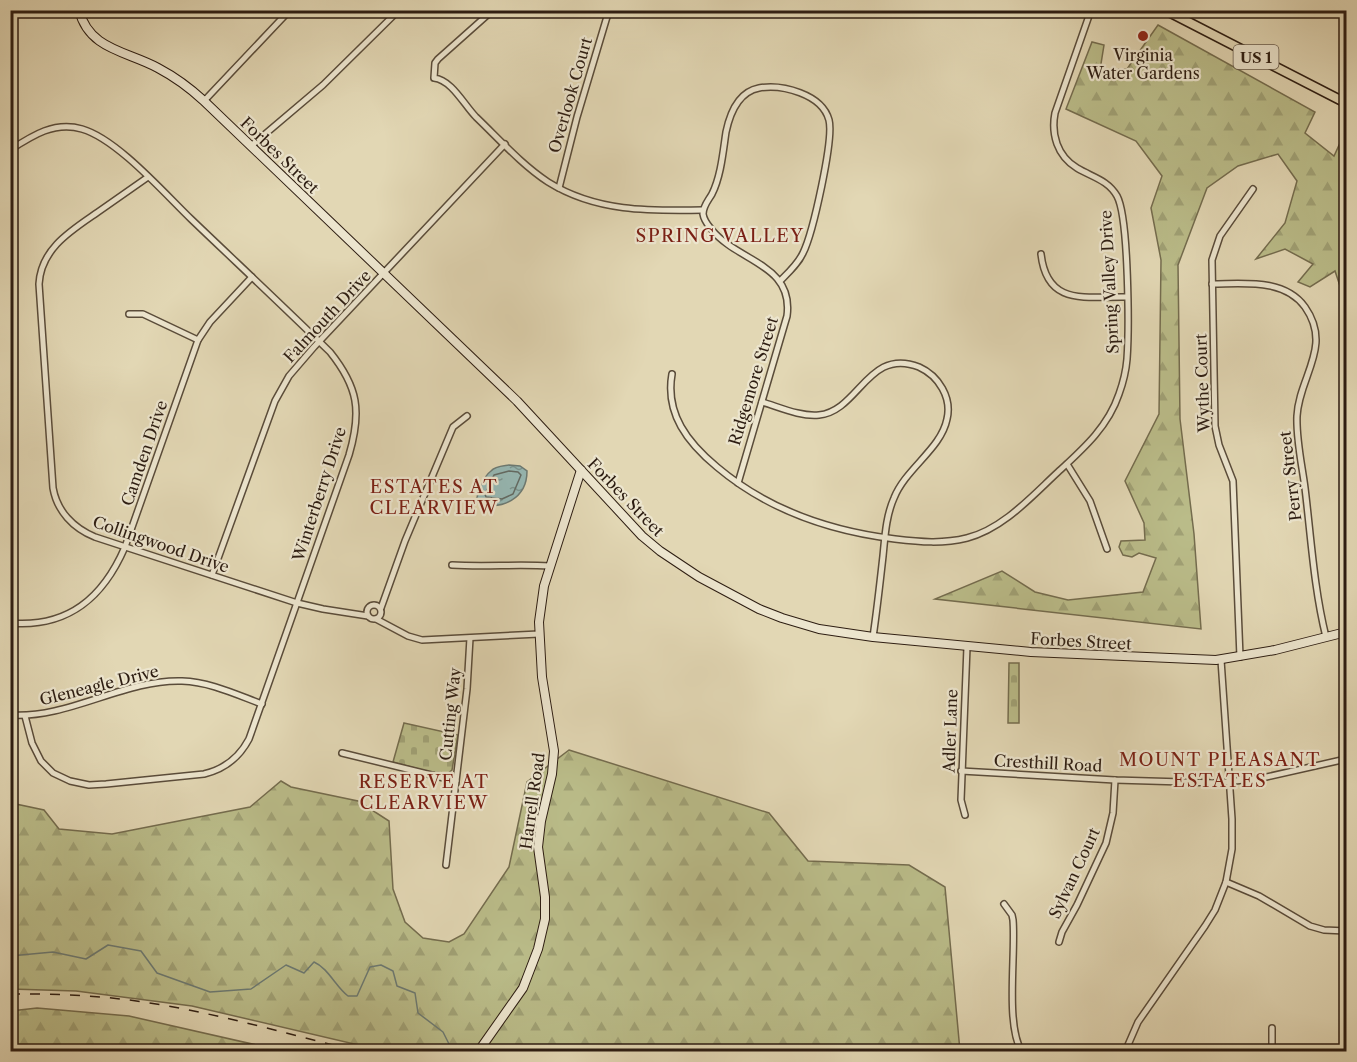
<svg xmlns="http://www.w3.org/2000/svg" width="1357" height="1062" font-family="'Libre Caslon Text',serif">
<style>
.forest{fill:url(#forest-firs);stroke:#746c4e;stroke-width:1.5}
.cemetery{fill:url(#cemetery-stones);stroke:#746c4e;stroke-width:1.5}
.water{fill:url(#water-ripples);stroke:#6c7a73;stroke-width:1.5}
.lines{fill:none;stroke-linecap:round;stroke-linejoin:round}
.shore{stroke:#626a63;stroke-width:1.5}
.stream{stroke:#6c7a73;stroke-width:1.5}
.street-casing{stroke:#5a4c3a;stroke-width:8}
.secondary-casing{stroke:#2d1d12;stroke-width:10}
.primary-casing{stroke:#2d1d12;stroke-width:11}
.street{stroke:#ece5ce;stroke-width:5}
.secondary{stroke:#ece5ce;stroke-width:8}
.primary{stroke:#e2d7b4;stroke-width:8}
.rail{stroke:#2d1d12;stroke-width:1.5;stroke-dasharray:10 10;stroke-linecap:butt}
.poi-dot{fill:#8f2418;stroke:#ece5ce;stroke-width:2}
.labels{text-anchor:middle;dominant-baseline:central;stroke-width:4.5;stroke-linejoin:round;paint-order:stroke}
.shield{fill:#ece5ce;stroke:#66594a;stroke-width:1.5}
.shield-label{font-size:15px;font-weight:bold;fill:#2d1d12}
.poi-label{font-size:16px;fill:#2d1d12;stroke:#ece5ce}
.street-label{font-size:16px;fill:#2d1d12;stroke:#ece5ce}
.neighbourhood-label{font-size:18px;letter-spacing:1.5px;fill:#7a1f14;stroke:#ece5ce}
</style>
<defs>
<pattern id="forest-firs" width="22" height="20" patternUnits="userSpaceOnUse" patternTransform="scale(1.5)"><rect width="22" height="20" fill="#babc89"/><path d="M5 1l3.5 6h-7zM16 11l3.5 6h-7z" fill="#a0a175"/></pattern>
<pattern id="cemetery-stones" width="16" height="16" patternUnits="userSpaceOnUse" patternTransform="scale(1.5)"><rect width="16" height="16" fill="#babc89"/><path d="M2 7V4a2 2 0 0 1 4 0v3zM10 15v-3a2 2 0 0 1 4 0v3z" fill="#a0a175"/></pattern>
<pattern id="water-ripples" width="26" height="14" patternUnits="userSpaceOnUse" patternTransform="scale(1.5)"><rect width="26" height="14" fill="#96b8b4"/><path d="M2 4q2-2 4 0t4 0M15 11q2-2 4 0t4 0" fill="none" stroke="#7b9591"/></pattern>
</defs>
<rect width="100%" height="100%" fill="#e2d7b4"/>
<filter id="stains"><feTurbulence type="fractalNoise" baseFrequency=".00333" numOctaves="4"/><feColorMatrix values="0 0 0 0 .2 0 0 0 0 .09 0 0 0 0 .02 0 0 0 .5 -.17"/></filter>
<radialGradient id="worn" r=".72"><stop offset=".6" stop-color="#630" stop-opacity="0"/><stop offset="1" stop-color="#630" stop-opacity=".3"/></radialGradient>
<g class="forest">
<polygon points="1158,25 1315,112 1305,133 1334,156 1346,130 1346,213 1343,214 1346,241 1346,304 1335,271 1310,287 1298,282 1313,264 1285,249 1256,259 1285,223 1297,181 1278,154 1238,166 1207,188 1178,265 1180,419 1194,534 1201,629 935,599 1002,571 1035,592 1068,600 1143,592 1156,558 1139,553 1132,557 1123,555 1119,547 1121,541 1145,540 1144,523 1125,481 1159,414 1161,260 1151,208 1162,176 1136,141 1066,109 1092,42 1104,45 1100,70 1127,69"/>
<polygon points="569,750 769,813 808,861 909,865 945,887 960,1051 384,1051 192,1006 76,991 11,989 11,803 44,810 59,829 112,834 250,807 281,781 291,787 358,801 389,821 393,889 405,922 423,938 449,942 464,934 509,867 527,782"/>
<polygon points="37,1008 129,1016 283,1051 11,1051 11,1011"/>
</g>
<g class="cemetery">
<polygon points="1009,663 1019,663 1019,723 1008,723"/>
<polygon points="404,723 458,735 452,770 447,774 440,775 393,762"/>
</g>
<path class="water" d="M509 465 520 466 527 471C527 498 502 512 477 502 476 494 484 476 491 471 495 466 503 466 509 465Z"/>
<g class="lines">
<polygon class="shore" points="509,471 518,472 521,475 513,494 502,499 486,497 485,494 494,475"/>
<path class="stream" d="M10 956 53 952 86 959 108 945 141 951 157 973 210 992 251 989 286 965 304 973 314 962C328 968 336 987 348 996H357L370 967 381 965 393 971 397 986 415 993 418 1013 443 1032 451 1048 457 1052"/>
<g class="street-casing">
<g id="street">
<path d="M493 10 438 59 435 63 434 78C452 80 464 105 476 117 499 139 522 165 548 182 596 212 649 211 703 210"/>
<polyline points="204,101 290,10"/>
<polyline points="251,146 323,85 395,14"/>
<path d="M10 150C33 135 55 121 82 129 117 139 164 193 191 219 237 263 284 307 330 352 358 387 362 411 349 455L249 739C239 758 225 769 204 774L106 784 89 785 70 781 53 773 41 761 32 743 25 716"/>
<path d="M148 177C131 189 115 200 98 212 72 230 41 248 39 284L53 488C57 511 73 528 95 537L297 603 323 609 368 616"/>
<polyline points="559,188 577,117 609,10"/>
<path d="M1041 254C1047 307 1086 296 1127 297"/>
<path d="M1212 284C1243 284 1284 278 1305 307 1333 347 1299 376 1297 416 1296 439 1302 465 1305 488 1311 537 1314 589 1326 637"/>
<polyline points="129,314 143,314 198,340"/>
<path d="M672 374C665 414 688 443 717 467 768 510 829 531 895 539 920 542 943 544 967 538 1003 529 1032 496 1058 472 1083 449 1108 427 1119 394 1123 383 1126 371 1127 359 1129 331 1129 218 1117 196 1108 180 1092 177 1077 168 1057 156 1051 134 1055 113L1091 10"/>
<path d="M762 402C779 407 801 417 819 415 859 411 868 347 919 367 939 376 952 398 947 419 941 449 906 468 894 498 886 516 885 536 883 556 880 583 877 610 873 637"/>
<polyline points="1067,464 1090,501 1107,549"/>
<path d="M738 483 787 316C794 264 738 262 712 230 708 225 704 221 703 214 703 206 708 201 712 194 721 176 723 152 726 132 730 113 738 92 759 88 782 84 822 94 829 120 834 139 813 233 803 253 798 264 789 272 780 281"/>
<path d="M452 565C485 567 517 564 550 566"/>
<polyline points="212,575 275,401 289,376 314,347 505,144"/>
<circle cx="374" cy="612" r="7"/>
<polyline points="381,608 405,541 453,427 467,416"/>
<polyline points="376,619 408,636 422,640 539,634"/>
<path d="M10 623C68 628 103 598 125 547L198 340 210 322 252 277"/>
<polyline points="1240,657 1233,481 1219,445 1215,426 1212,260 1220,236 1253,189"/>
<path d="M10 715C69 719 124 679 182 681 210 682 235 694 262 704"/>
<polyline points="342,753 456,781"/>
<polyline points="961,771 1115,780 1217,783 1262,778 1346,759"/>
<polyline points="965,815 961,800 967,647"/>
<polyline points="446,865 467,689 470,638"/>
<polyline points="1226,882 1259,896 1310,926 1324,930 1346,931"/>
<path d="M1004 904 1012 915 1013 920C1016 954 1005 1025 1022 1052"/>
<polyline points="1059,942 1062,932 1077,905 1106,843 1113,813 1115,780"/>
<polyline points="1272,1028 1272,1052"/>
<polyline points="1127,1052 1128,1045 1138,1022 1205,926 1215,910 1226,882 1232,849 1232,819 1221,660"/>
</g>
</g>
<g class="secondary-casing">
<g id="secondary">
<path d="M79 10C89 50 127 51 158 68 175 77 190 88 204 101L517 401 642 536 660 551 699 577 759 609 782 618 819 629 873 637 1031 652 1216 660 1275 650 1346 632"/>
<polyline points="478,1052 523,988 538,949 545,919 545,897 538,847 541,821 552,774 554,751 542,677 539,622 544,586 581,470"/>
</g>
</g>
<g class="primary-casing">
<polyline id="primary" points="1165,10 1346,103"/>
</g>
<use href="#street" class="street"/>
<use href="#secondary" class="secondary"/>
<use href="#primary" class="primary"/>
<path class="rail" d="M10 994C36 994 62 994 88 996 181 1002 271 1030 361 1052"/>
</g>
<circle class="poi-dot" cx="1143" cy="36" r="6"/>
<g class="labels">
<rect class="shield" x="1233.5" y="45" width="45" height="24" rx="4.5"/>
<g class="shield-label">
<text x="1256" y="57">US 1</text>
</g>
<g class="poi-label">
<text x="1143" y="55">Virginia<tspan x="1143" dy="18">Water Gardens</tspan></text>
</g>
<g class="street-label">
<text transform="translate(570 95) rotate(-74)">Overlook Court</text>
<text transform="translate(280 155) rotate(44)">Forbes Street</text>
<text transform="translate(1109 282) rotate(-93)">Spring Valley Drive</text>
<text transform="translate(327 316) rotate(-47)">Falmouth Drive</text>
<text transform="translate(753 381) rotate(-73)">Ridgemore Street</text>
<text transform="translate(1202 383) rotate(-92)">Wythe Court</text>
<text transform="translate(144 453) rotate(-71)">Camden Drive</text>
<text transform="translate(1290 476) rotate(-97)">Perry Street</text>
<text transform="translate(319 494) rotate(-72)">Winterberry Drive</text>
<text transform="translate(626 497) rotate(46)">Forbes Street</text>
<text transform="translate(161 544) rotate(19)">Collingwood Drive</text>
<text transform="translate(1081 641) rotate(3)">Forbes Street</text>
<text transform="translate(99 685) rotate(-14)">Gleneagle Drive</text>
<text transform="translate(450 714) rotate(-84)">Cutting Way</text>
<text transform="translate(950 731) rotate(-88)">Adler Lane</text>
<text transform="translate(1048 763) rotate(3)">Cresthill Road</text>
<text transform="translate(532 801) rotate(-82)">Harrell Road</text>
<text transform="translate(1074 873) rotate(-65)">Sylvan Court</text>
</g>
<g class="neighbourhood-label">
<text x="720" y="236">SPRING VALLEY</text>
<text x="434" y="487">ESTATES AT<tspan x="434" dy="21">CLEARVIEW</tspan></text>
<text x="1220" y="760">MOUNT PLEASANT<tspan x="1220" dy="21">ESTATES</tspan></text>
<text x="424" y="782">RESERVE AT<tspan x="424" dy="21">CLEARVIEW</tspan></text>
</g>
</g>
<rect width="1357" height="1062" fill="none" stroke="#e2d7b4" stroke-width="36"/>
<rect x="12" y="12" width="1333" height="1038" fill="none" stroke="#2d1d12" stroke-width="3"/>
<rect x="18" y="18" width="1321" height="1026" fill="none" stroke="#2d1d12" stroke-width="1.5"/>
<rect width="100%" height="100%" filter="url(#stains)"/>
<rect width="100%" height="100%" fill="url(#worn)"/>
</svg>
